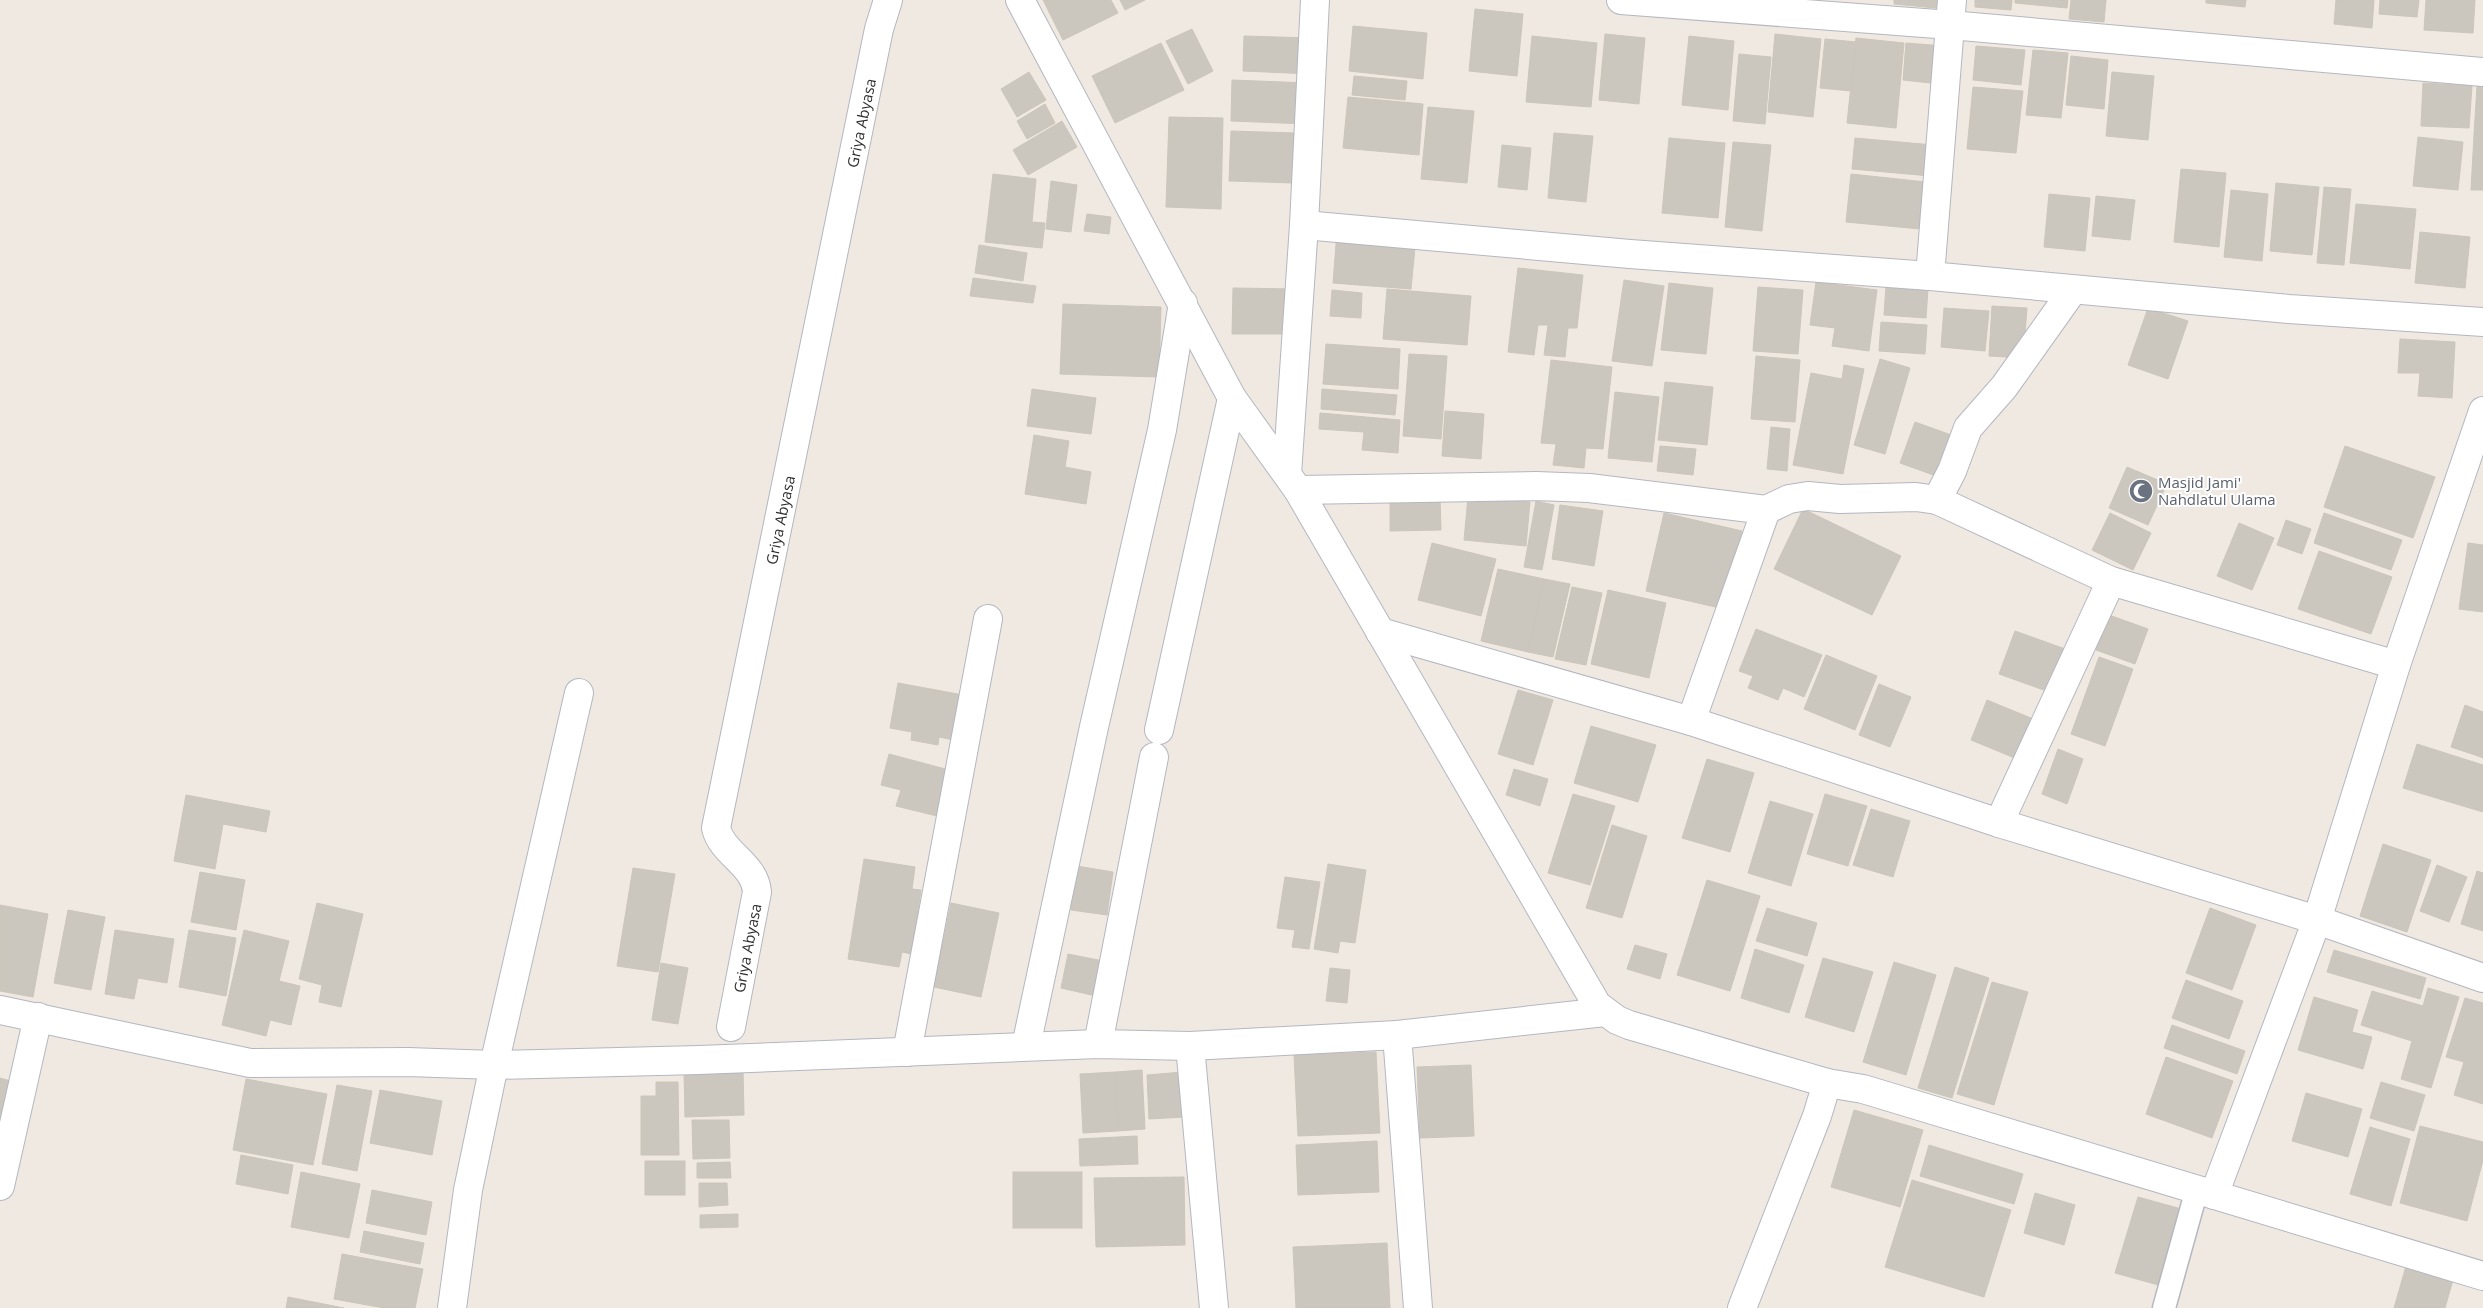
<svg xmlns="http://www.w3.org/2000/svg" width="2483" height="1308" font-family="'Open Sans',sans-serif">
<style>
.building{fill:#cbc7bf;stroke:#cbc5ba}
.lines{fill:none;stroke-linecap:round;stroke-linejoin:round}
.service-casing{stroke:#b4b7c1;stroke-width:25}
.minor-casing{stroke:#b4b7c1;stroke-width:30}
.service{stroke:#fff;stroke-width:22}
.minor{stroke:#fff;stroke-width:28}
.labels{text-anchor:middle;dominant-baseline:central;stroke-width:4;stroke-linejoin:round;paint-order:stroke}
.street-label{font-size:15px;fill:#2e2e2e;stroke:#fff}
.worship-label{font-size:15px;fill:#5b616d;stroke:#fff;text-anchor:start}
</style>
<rect width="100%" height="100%" fill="#efe9e1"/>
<g class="building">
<polygon points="1043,0 1111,0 1118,13 1063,40"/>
<polygon points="1120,0 1145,0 1125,10"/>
<polygon points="1894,0 1937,0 1936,8 1894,4"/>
<polygon points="1975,0 2012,0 2011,10 1975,7"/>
<polygon points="2015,0 2068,0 2067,8 2015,3"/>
<polygon points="2071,0 2106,0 2104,22 2069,19"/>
<polygon points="2206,0 2246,0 2245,7 2206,3"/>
<polygon points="2336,0 2374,0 2372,28 2334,24"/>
<polygon points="2380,0 2419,0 2417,17 2379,14"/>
<polygon points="2426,0 2475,0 2473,33 2424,30"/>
<polygon points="1475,9 1523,14 1517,76 1469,71"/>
<polygon points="1353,26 1427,33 1423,79 1349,71"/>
<polygon points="1192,29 1213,71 1188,84 1166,41"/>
<polygon points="1605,34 1645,38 1639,104 1599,100"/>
<polygon points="1775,34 1821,39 1813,117 1768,112"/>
<polygon points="1244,36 1312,38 1311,74 1243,71"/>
<polygon points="1532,36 1597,43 1591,107 1526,102"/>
<polygon points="1689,36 1734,41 1728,110 1682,105"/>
<polygon points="1856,38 1904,43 1896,128 1847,123"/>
<polygon points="1825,39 1856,42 1851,91 1820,88"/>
<polygon points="1161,43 1184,90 1115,123 1092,76"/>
<polygon points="1906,43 1944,46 1940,84 1903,80"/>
<polygon points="1976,46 2025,50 2021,85 1973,80"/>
<polygon points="2033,50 2068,53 2061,118 2026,115"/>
<polygon points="1739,54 1771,57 1765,124 1733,121"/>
<polygon points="2071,56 2108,60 2104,109 2066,105"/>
<polygon points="1029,72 1046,100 1017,117 1001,89"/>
<polygon points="2112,72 2154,76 2148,140 2106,136"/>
<polygon points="1354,76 1407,81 1405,100 1352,95"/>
<polygon points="1232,80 1308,83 1307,124 1231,121"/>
<polygon points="2423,83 2472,86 2469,128 2421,126"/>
<polygon points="2477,86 2483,86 2483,135 2474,135"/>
<polygon points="1973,87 2023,91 2016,153 1967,149"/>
<polygon points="1348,97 1423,104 1419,155 1343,148"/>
<polygon points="1045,104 1055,123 1027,139 1017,121"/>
<polygon points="1428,107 1474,111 1467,183 1421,179"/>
<polygon points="1169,117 1223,118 1221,209 1166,207"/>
<polygon points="1062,121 1077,147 1028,175 1013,150"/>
<polygon points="1231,131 1295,133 1294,183 1229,181"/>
<polygon points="1554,133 1593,136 1586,202 1548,198"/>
<polygon points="2474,135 2483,135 2483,190 2471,190"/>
<polygon points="2418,137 2463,142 2458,190 2413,186"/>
<polygon points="1669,138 1725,143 1718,218 1662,213"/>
<polygon points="1855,138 1933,145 1930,176 1852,169"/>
<polygon points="1733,142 1771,145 1762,231 1725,227"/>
<polygon points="1502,145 1531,148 1527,190 1498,187"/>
<polygon points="2181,169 2226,173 2219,247 2174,242"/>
<polygon points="993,174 1036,179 1032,222 1045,223 1042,248 985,242"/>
<polygon points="1851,174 1935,183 1931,230 1846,222"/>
<polygon points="1051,181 1077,185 1071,232 1046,229"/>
<polygon points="2276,183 2319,187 2312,255 2270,251"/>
<polygon points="2324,187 2351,189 2344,265 2317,263"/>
<polygon points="2231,190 2268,194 2262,261 2224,257"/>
<polygon points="2049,194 2090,198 2085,251 2044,247"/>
<polygon points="2096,196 2135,200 2130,240 2092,236"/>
<polygon points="2356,204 2416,209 2410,269 2350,263"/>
<polygon points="1087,214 1111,217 1109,234 1084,231"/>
<polygon points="1337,231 1416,237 1411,289 1333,283"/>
<polygon points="2420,232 2470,237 2465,288 2415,283"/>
<polygon points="979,245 1027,253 1023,281 975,273"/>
<polygon points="1518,268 1583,275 1577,328 1568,328 1565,357 1544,355 1548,325 1538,325 1534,355 1508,352"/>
<polygon points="973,278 1036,286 1033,303 970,296"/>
<polygon points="1624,280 1664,286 1652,366 1612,361"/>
<polygon points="1816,282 1877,290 1869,351 1832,346 1835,328 1810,325"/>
<polygon points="1669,283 1713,288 1706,354 1661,350"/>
<polygon points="1886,286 1928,289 1926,318 1884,315"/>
<polygon points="1758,287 1803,290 1798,354 1753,351"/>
<polygon points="1233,288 1295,289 1295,334 1232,334"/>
<polygon points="1387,289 1471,296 1467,345 1383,339"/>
<polygon points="1332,290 1362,293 1361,318 1330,316"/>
<polygon points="1063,304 1161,307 1159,377 1060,374"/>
<polygon points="1992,306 2027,308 2023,358 1989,356"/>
<polygon points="1944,308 1989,311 1985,351 1941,347"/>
<polygon points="2148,308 2188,321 2168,379 2128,365"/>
<polygon points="1881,322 1927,325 1925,354 1879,351"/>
<polygon points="2400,339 2455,342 2452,398 2418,396 2420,373 2398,373"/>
<polygon points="1326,344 1400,349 1398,389 1323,384"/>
<polygon points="1409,354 1447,356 1441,439 1403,436"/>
<polygon points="1756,356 1800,360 1795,422 1751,419"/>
<polygon points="1880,359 1910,368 1885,454 1854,445"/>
<polygon points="1551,360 1612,367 1603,449 1586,448 1584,468 1553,465 1556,444 1541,443"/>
<polygon points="1844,365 1864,369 1843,474 1793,465 1811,373 1842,379"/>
<polygon points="1665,382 1713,387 1707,445 1658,440"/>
<polygon points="1032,389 1096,398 1091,434 1027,426"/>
<polygon points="1322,389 1397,395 1395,415 1321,409"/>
<polygon points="1615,392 1659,397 1652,462 1608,458"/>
<polygon points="1445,411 1484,414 1481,459 1442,456"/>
<polygon points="1320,413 1400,420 1398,453 1362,450 1364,432 1319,429"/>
<polygon points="1915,422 1954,436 1939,477 1900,463"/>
<polygon points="1771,427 1790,429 1787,471 1767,469"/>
<polygon points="1034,435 1069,441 1065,467 1091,472 1086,504 1025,494"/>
<polygon points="1660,446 1696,449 1693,475 1657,471"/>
<polygon points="2345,446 2435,477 2413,538 2324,507"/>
<polygon points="2127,467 2167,484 2148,525 2109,508"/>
<polygon points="1440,497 1441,530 1390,531 1390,498"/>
<polygon points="1468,497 1530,502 1526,546 1464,540"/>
<polygon points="1536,501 1554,505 1542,570 1524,567"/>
<polygon points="1560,505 1603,511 1594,566 1552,559"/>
<polygon points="1803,509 1901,556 1872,615 1774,569"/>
<polygon points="1664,513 1742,531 1724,609 1646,591"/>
<polygon points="2110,513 2151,533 2133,570 2092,550"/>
<polygon points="2324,513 2402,540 2391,570 2314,543"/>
<polygon points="2286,520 2311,529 2302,554 2277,545"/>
<polygon points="2239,523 2274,538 2252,590 2217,576"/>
<polygon points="1432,543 1496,559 1481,616 1418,600"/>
<polygon points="2468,543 2483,545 2483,612 2459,609"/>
<polygon points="2319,551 2392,577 2371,634 2298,609"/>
<polygon points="1498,569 1544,579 1528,652 1481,641"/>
<polygon points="1544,579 1570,584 1553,657 1528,652"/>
<polygon points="1572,587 1602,593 1586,665 1555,659"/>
<polygon points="1608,590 1666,603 1649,678 1591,664"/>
<polygon points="2109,615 2148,629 2135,664 2096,650"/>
<polygon points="1756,629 1822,655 1804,697 1783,688 1778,700 1748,688 1753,676 1739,671"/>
<polygon points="2015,631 2068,650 2052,693 1999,674"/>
<polygon points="1826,655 1877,676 1855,730 1804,709"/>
<polygon points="2099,657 2133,669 2105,746 2071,734"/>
<polygon points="898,683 963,695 954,740 939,737 938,745 911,740 912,732 890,728"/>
<polygon points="1879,684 1911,697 1890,747 1859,735"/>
<polygon points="1518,690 1553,700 1533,765 1498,754"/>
<polygon points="1987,700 2038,721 2022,761 1971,740"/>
<polygon points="2465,705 2483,712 2483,742 2478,756 2451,747"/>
<polygon points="1591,726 1656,745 1638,802 1574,783"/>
<polygon points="2483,742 2483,758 2478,756"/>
<polygon points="2417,744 2483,765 2483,812 2403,788"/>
<polygon points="2058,749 2083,759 2067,804 2042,794"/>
<polygon points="889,754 949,770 937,816 896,806 901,790 881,785"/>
<polygon points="1707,759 1754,773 1730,852 1682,838"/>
<polygon points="1514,769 1548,779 1540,806 1506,795"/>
<polygon points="1573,794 1615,806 1590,885 1548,873"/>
<polygon points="1825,794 1867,806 1848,866 1807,854"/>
<polygon points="186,795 270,811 266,832 223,824 215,869 174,861"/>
<polygon points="1770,801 1813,814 1791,886 1748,873"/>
<polygon points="1871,809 1910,821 1893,877 1853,865"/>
<polygon points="1612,825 1647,836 1622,918 1586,908"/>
<polygon points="2383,844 2431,860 2407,932 2360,916"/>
<polygon points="864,859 915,867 912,889 921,890 911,954 902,952 899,967 848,959"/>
<polygon points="1328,864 1366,870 1355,943 1340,941 1338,953 1314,949"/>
<polygon points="2437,865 2467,877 2449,922 2420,911"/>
<polygon points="1077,866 1113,872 1107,915 1071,910"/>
<polygon points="633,868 675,874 658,972 617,966"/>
<polygon points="2477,871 2483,873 2483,931 2461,924"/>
<polygon points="200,872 245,880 236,930 191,922"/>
<polygon points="1285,877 1320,882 1309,949 1292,947 1295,930 1277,928"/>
<polygon points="1707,880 1760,896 1730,991 1677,975"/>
<polygon points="317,903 363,914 341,1007 319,1002 322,985 299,979"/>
<polygon points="951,903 999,913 981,997 934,987"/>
<polygon points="0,905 48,914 33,997 0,991"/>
<polygon points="1767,908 1817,923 1807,956 1756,941"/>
<polygon points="2210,908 2256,925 2232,990 2186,973"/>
<polygon points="68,910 105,917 91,990 54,983"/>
<polygon points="115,930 174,939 167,983 138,978 134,999 105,994"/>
<polygon points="189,930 236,938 226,996 179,987"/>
<polygon points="244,930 289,941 279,981 300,986 291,1025 270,1020 266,1036 222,1025"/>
<polygon points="1635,945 1667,954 1660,979 1627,969"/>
<polygon points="1755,949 1804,965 1789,1013 1741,998"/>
<polygon points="2334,950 2426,978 2420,999 2327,972"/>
<polygon points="1068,954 1103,961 1096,996 1061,988"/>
<polygon points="1823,958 1873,972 1854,1032 1805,1017"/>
<polygon points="1894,962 1936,975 1906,1075 1863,1062"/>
<polygon points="661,963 688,968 678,1024 652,1020"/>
<polygon points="1955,967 1989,978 1952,1098 1918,1088"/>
<polygon points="1330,968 1350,970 1347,1003 1326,1001"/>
<polygon points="2186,980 2243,1001 2229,1039 2172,1018"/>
<polygon points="1992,982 2028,992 1994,1105 1957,1094"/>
<polygon points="2428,988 2459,997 2431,1088 2401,1079 2412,1041 2361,1025 2372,991 2423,1006"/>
<polygon points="2314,997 2358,1010 2352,1032 2372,1037 2363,1069 2298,1050"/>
<polygon points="2465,998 2483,1003 2483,1104 2454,1095 2464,1062 2446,1057"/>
<polygon points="2172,1025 2245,1051 2237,1074 2164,1048"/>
<polygon points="1376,1052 1380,1133 1298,1136 1294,1055"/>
<polygon points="2166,1057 2233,1081 2212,1138 2146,1114"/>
<polygon points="1471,1065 1474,1136 1420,1138 1417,1067"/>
<polygon points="743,1070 744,1115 685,1117 684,1072"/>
<polygon points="1142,1070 1145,1129 1118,1131 1116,1072"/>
<polygon points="1116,1072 1118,1131 1083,1133 1080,1074"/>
<polygon points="1183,1072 1185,1117 1149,1119 1147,1075"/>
<polygon points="0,1078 11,1081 0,1131"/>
<polygon points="246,1079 327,1094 313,1165 233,1150"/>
<polygon points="656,1082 678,1082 679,1155 641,1155 641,1096 656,1096"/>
<polygon points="2381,1082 2425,1095 2414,1131 2370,1118"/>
<polygon points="337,1085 372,1091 357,1171 322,1164"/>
<polygon points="380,1090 442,1101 432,1155 370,1143"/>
<polygon points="2306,1093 2362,1109 2348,1157 2292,1141"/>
<polygon points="1854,1110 1923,1130 1900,1207 1831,1187"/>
<polygon points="692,1120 729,1120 730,1158 693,1159"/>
<polygon points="2420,1126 2483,1142 2483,1160 2467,1221 2400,1203"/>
<polygon points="2370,1127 2410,1139 2391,1206 2350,1194"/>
<polygon points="1137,1136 1138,1164 1080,1166 1079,1139"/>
<polygon points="1377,1141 1379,1192 1298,1195 1296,1145"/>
<polygon points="1929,1145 2023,1174 2014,1204 1920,1176"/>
<polygon points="241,1155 293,1165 288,1194 236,1184"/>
<rect x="645" y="1161" width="40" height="34"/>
<polygon points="730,1162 731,1178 697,1178 697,1163"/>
<polygon points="301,1172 360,1184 349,1238 291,1227"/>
<rect x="1013" y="1172" width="69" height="56"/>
<polygon points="1184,1177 1185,1245 1096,1247 1094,1178"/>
<polygon points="1912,1180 2011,1210 1984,1297 1885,1267"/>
<polygon points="699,1183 727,1183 728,1205 699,1207"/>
<polygon points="372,1190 432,1202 426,1235 366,1223"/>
<polygon points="2035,1193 2075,1205 2064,1245 2024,1233"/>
<polygon points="2138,1197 2185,1210 2162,1286 2115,1273"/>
<polygon points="738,1214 738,1227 700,1228 700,1215"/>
<polygon points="364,1231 424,1243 420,1264 360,1252"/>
<polygon points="1387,1243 1390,1308 1296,1308 1293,1247"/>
<polygon points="342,1254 423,1269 415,1308 384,1308 334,1299"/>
<polygon points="2408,1259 2455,1273 2445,1308 2394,1308"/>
<polygon points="288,1297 344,1308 286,1308"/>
</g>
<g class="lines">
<g class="service-casing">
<polyline id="service" points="2164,1308 2197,1189"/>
</g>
<g class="minor-casing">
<g id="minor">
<polyline points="1020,0 1232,398 1298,490 1597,1005 1617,1020 1629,1025 1827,1083 1817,1116 1742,1308"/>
<polyline points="1621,0 1950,25 2483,72"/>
<polyline points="1304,225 1630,254 1930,276 2289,309 2483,322"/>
<polyline points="1930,276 1952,0"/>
<polyline points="1287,474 1304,225 1315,0"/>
<polyline points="1298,490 1536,486 1589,488 1766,510"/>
<polyline points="1937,500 2111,581"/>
<polyline points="1380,632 1691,721 1999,823 2317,920 2483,978"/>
<polyline points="1691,721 1766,510 1789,499 1808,496 1840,499 1916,497 1937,500 1952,471 1968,428 2004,387 2073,290"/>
<polyline points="1159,730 1232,398"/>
<polyline points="1999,823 2111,581 2396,665"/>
<polyline points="0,1010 250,1063 408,1062 494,1065 699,1060 1098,1044 1190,1046 1397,1035 1605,1012"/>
<path d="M731 1027 757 892C755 864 722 854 716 828L879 29 888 0"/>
<polyline points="1397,1035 1418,1308"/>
<polyline points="1098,1044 1154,757"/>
<polyline points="1026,1046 1094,727 1162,430 1183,303"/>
<polyline points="1190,1046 1214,1308"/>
<polyline points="907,1052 988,619"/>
<polyline points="1827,1083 1863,1089 2483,1276"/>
<polyline points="0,1186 38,1017"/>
<polyline points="2214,1195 2317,920 2396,665 2483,411"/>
<polyline points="452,1308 468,1190 494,1065 579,693"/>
</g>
</g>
<use href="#service" class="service"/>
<use href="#minor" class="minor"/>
</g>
<defs>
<g id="mosque-disc" transform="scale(1.25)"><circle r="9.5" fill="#6b7280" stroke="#fff"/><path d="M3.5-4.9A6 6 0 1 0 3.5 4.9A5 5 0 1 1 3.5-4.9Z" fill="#fff"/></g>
</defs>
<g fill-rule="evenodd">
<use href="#mosque-disc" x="2141" y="491"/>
</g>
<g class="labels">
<g class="street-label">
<text transform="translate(861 123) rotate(-78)">Griya Abyasa</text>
<text transform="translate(780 520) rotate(-78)">Griya Abyasa</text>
<text transform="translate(747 948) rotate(-79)">Griya Abyasa</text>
</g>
<g class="worship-label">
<text x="2158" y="482">Masjid Jami'<tspan x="2158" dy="17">Nahdlatul Ulama</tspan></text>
</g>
</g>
</svg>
